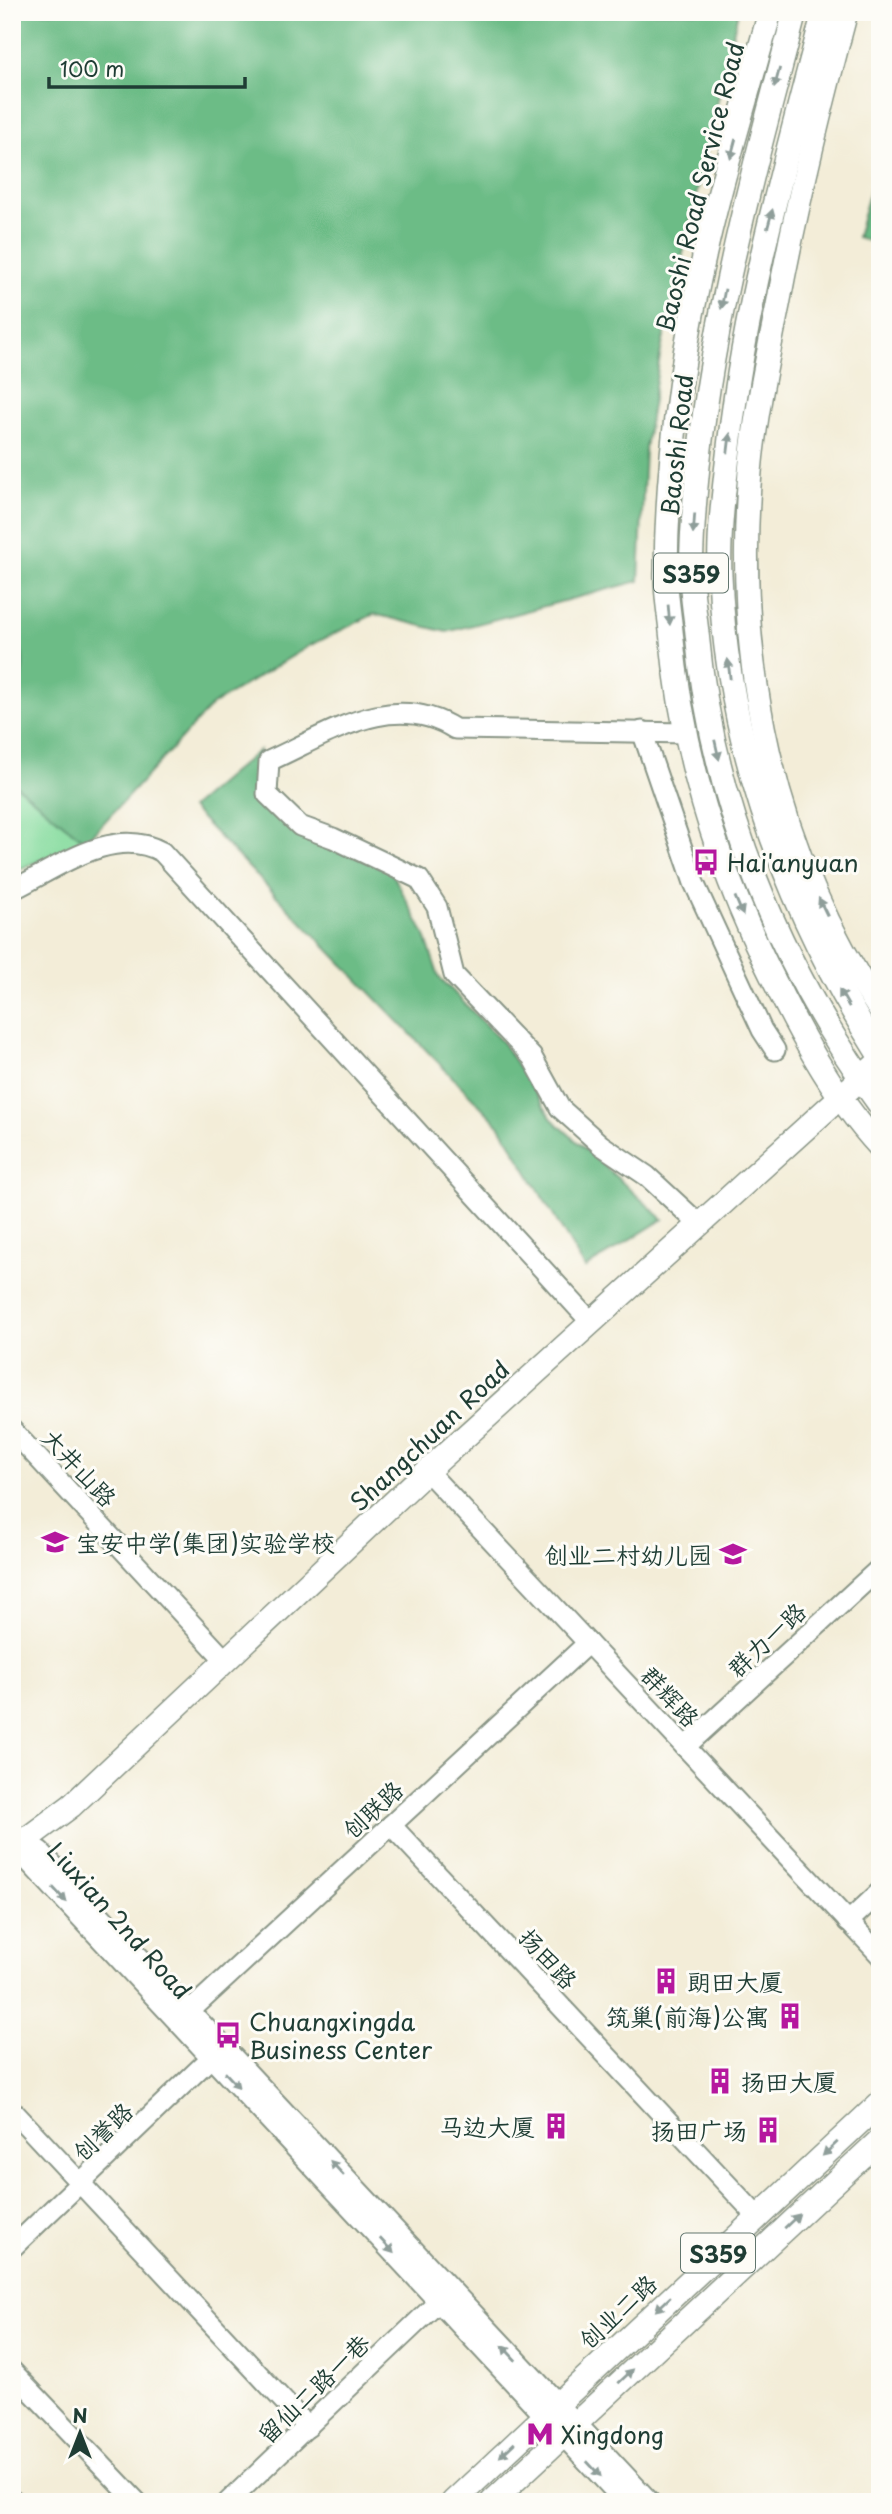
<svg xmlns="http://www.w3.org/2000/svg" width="892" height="2514" font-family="'Playpen Sans','LXGW WenKai TC',sans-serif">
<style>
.green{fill:#86dc9f;stroke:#528c6a;stroke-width:2}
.forest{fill:#6cbc86;stroke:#467c5d;stroke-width:2}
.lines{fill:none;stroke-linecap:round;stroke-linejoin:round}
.minor-casing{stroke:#899586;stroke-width:23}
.major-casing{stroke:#899586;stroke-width:26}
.minor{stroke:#fff;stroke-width:19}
.major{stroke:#fff;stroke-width:23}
.oneway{fill:#8f9e9a}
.labels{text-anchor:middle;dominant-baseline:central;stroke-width:6;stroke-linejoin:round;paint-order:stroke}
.shield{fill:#fdfcf7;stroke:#62766e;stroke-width:2}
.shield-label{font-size:23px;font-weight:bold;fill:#1f3d34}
.street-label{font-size:24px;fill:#1f3d34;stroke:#fdfcf7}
.poi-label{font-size:24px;fill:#1f3d34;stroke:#fdfcf7;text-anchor:start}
</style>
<rect width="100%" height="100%" fill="#fdfcf7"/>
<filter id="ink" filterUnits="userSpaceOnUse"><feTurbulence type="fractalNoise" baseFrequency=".0143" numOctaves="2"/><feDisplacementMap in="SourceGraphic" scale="14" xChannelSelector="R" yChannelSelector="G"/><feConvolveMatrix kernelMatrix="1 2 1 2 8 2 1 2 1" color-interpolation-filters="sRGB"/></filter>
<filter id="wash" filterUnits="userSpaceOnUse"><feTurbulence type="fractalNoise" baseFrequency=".00686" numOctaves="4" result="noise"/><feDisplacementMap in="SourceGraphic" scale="28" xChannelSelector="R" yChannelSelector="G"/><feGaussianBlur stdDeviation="1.57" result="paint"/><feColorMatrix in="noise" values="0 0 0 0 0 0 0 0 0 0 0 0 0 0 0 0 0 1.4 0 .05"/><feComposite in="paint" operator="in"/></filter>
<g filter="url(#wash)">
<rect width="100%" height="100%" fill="#f3edd8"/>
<g class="green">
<path d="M12 628C29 655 23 688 12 716Z"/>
<polygon points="12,782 86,842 12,872"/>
</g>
<g class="forest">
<path d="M12 12H738L661 350 645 448 639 581 447 632 374 614 309 646 212 705 86 842 12 782C12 762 11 741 12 720 15 686 35 666 12 628Z"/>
<polygon points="880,155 880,245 857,237"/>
<polygon points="259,750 255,793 296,833 391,871 424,933 439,977 503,1043 552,1119 663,1219 585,1268 500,1126 191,808"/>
</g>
</g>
<g filter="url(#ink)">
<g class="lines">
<g class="minor-casing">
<g id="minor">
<polyline points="642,731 694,883 762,1030 775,1050"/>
<path d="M687 733 455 729C392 689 329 734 269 761L267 794 300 826 333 838 419 879 437 907 454 975 532 1057 560 1108 601 1145 647 1176 699 1224"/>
<path d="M12 890C56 869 114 824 162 852L591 1322"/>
<polyline points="12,1430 226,1661"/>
<polyline points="427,1471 880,1955"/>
<polyline points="685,1747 880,1568"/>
<polyline points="391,1825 757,2216"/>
<polyline points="22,1840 40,1851 650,2502"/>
<polyline points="22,1840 29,1862 625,2502"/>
<polyline points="848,1922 880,1892"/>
<polyline points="190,2011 588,1643"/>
<polyline points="12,2110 308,2427"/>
<polyline points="12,2248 219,2050"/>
<polyline points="12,2371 137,2502"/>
<polyline points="12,2500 14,2502"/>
<polyline points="228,2502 431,2309"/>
</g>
</g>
<g class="major-casing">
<g id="major">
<path d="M770 12C749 89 725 166 707 244 682 350 667 462 666 571 665 591 669 611 671 631 681 744 714 856 763 958 795 1024 830 1093 880 1147"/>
<path d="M795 12C746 198 696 377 691 570 691 591 695 613 697 633 712 802 780 969 880 1105"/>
<path d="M824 12C787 154 747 293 730 438 725 483 718 530 720 575 727 749 787 909 880 1056"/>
<path d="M846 12C820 109 796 207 778 305 767 360 755 416 750 472 734 660 772 852 880 1010"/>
<polyline points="12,1840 28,1838 71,1806 427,1471 880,1061"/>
<polyline points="453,2502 880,2103"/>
<polyline points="492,2502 880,2140"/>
</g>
</g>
<use href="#minor" class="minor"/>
<use href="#major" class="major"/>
</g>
<defs><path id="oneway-solid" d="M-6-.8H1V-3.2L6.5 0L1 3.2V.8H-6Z" transform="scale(1.75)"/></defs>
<g class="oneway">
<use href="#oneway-solid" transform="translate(777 78) rotate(105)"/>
<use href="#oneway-solid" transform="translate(733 149) rotate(105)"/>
<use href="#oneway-solid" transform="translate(770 219) rotate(-75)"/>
<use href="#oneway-solid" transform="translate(723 299) rotate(101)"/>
<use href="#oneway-solid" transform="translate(729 443) rotate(-83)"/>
<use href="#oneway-solid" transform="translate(694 524) rotate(94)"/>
<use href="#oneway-solid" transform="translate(669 615) rotate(85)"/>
<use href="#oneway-solid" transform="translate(729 669) rotate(-97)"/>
<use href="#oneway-solid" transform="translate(717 750) rotate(77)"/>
<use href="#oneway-solid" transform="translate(739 906) rotate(67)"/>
<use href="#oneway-solid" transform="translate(823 907) rotate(-116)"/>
<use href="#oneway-solid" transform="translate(844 998) rotate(-120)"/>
<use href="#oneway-solid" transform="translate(60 1895) rotate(47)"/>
<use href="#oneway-solid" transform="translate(232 2080) rotate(47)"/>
<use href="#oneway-solid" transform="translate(830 2149) rotate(137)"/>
<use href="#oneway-solid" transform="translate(337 2168) rotate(-133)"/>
<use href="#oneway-solid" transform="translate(792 2221) rotate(-43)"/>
<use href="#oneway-solid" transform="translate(387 2246) rotate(47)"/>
<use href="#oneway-solid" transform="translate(663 2304) rotate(137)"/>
<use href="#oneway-solid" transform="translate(509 2353) rotate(-133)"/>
<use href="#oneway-solid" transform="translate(626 2376) rotate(-43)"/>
<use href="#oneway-solid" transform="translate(507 2450) rotate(137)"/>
<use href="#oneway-solid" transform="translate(594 2469) rotate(47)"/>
</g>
</g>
<defs>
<g id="bus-bare" transform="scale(2.1)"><path d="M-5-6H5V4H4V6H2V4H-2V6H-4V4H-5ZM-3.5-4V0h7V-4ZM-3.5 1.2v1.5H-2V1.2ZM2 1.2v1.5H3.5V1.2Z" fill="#b5179e" stroke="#fdfcf7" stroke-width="2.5" paint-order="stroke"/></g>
<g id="school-bare" transform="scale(2.1)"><path d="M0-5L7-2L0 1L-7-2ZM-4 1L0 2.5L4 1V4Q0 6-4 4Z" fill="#b5179e" stroke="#fdfcf7" stroke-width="2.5" paint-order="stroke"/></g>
<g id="building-bare" transform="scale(2.1)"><path d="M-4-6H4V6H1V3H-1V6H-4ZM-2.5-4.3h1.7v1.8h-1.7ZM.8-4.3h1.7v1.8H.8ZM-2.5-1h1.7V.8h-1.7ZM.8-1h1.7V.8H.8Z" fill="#b5179e" stroke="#fdfcf7" stroke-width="2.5" paint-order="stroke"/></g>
<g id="metro-bare" transform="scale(2.1)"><path d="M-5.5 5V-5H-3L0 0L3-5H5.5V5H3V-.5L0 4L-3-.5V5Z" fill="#b5179e" stroke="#fdfcf7" stroke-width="2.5" paint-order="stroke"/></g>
</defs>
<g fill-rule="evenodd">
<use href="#bus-bare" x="706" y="862"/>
<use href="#school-bare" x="55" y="1542"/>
<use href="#school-bare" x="733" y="1554"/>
<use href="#building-bare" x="666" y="1981"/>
<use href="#building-bare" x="790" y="2016"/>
<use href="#bus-bare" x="228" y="2035"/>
<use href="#building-bare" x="720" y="2081"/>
<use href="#building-bare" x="556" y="2126"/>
<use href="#building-bare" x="768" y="2130"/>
<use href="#metro-bare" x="540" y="2434"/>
</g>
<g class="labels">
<g class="shield">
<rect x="654" y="553.5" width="74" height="39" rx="5"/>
<rect x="681" y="2233.5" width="74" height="39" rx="5"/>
</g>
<g class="shield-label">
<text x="691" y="573">S359</text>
<text x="718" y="2253">S359</text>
</g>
<g class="street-label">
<text transform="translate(699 187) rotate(-76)">Baoshi Road Service Road</text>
<text transform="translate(676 445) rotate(-84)">Baoshi Road</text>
<text transform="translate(429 1435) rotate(-43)">Shangchuan Road</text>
<text transform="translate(80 1467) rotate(47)">大井山路</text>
<text transform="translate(766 1639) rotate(-43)">群力一路</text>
<text transform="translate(671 1696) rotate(47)">群辉路</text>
<text transform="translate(372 1809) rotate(-43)">创联路</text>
<text transform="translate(120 1920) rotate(48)">Liuxian 2nd Road</text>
<text transform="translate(549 1958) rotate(47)">扬田路</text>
<text transform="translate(102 2131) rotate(-44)">创誉路</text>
<text transform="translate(617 2311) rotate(-43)">创业二路</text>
<text transform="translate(313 2388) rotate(-44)">留仙二路一巷</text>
</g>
<g class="poi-label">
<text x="727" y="862">Hai'anyuan</text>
<text x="76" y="1542">宝安中学(集团)实验学校</text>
<text x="712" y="1554" text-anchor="end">创业二村幼儿园</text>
<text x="687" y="1981">朗田大厦</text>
<text x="769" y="2016" text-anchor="end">筑巢(前海)公寓</text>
<text x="249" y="2021">Chuangxingda<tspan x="249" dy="28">Business Center</tspan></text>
<text x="741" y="2081">扬田大厦</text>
<text x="535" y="2126" text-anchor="end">马边大厦</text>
<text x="747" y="2130" text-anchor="end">扬田广场</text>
<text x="561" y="2434">Xingdong</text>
</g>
</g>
<rect width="892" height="2514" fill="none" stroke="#fdfcf7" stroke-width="42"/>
<g transform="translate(80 2433)" stroke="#fdfcf7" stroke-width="5" paint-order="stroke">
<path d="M0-5L12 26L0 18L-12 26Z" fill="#1f3d34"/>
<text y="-10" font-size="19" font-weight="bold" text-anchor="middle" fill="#1f3d34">N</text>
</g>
<path d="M49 77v10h196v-10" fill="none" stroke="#1f3d34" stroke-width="3.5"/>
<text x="60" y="77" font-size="21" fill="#1f3d34" stroke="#fdfcf7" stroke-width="5" paint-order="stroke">100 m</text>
</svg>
